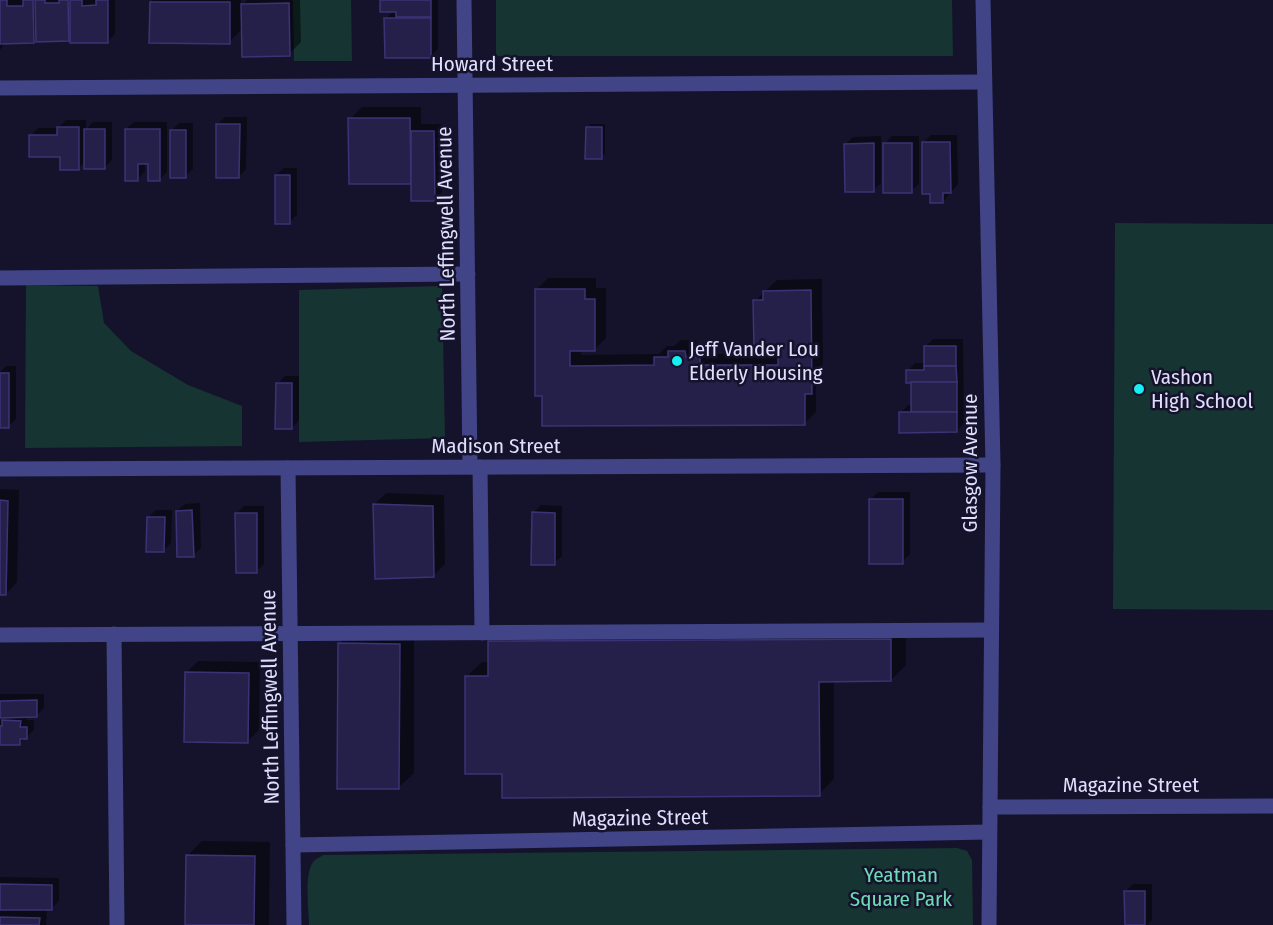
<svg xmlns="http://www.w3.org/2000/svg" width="1273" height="925" font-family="'Fira Sans Condensed',sans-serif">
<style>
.green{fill:#163431}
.shadow{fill:#0007}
.building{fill:#25204a;stroke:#3b3375;stroke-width:1.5}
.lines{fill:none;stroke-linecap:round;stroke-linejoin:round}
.minor{stroke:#414487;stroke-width:15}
.poi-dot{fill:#16eef2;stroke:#15132b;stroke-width:2}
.labels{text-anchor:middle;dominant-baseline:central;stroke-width:5;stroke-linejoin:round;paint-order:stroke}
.street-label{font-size:21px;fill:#dfdefd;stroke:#15132b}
.poi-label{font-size:21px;fill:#dfdefd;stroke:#15132b;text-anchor:start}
.park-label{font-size:21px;fill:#6ddbb6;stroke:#15132b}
</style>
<rect width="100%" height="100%" fill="#15132b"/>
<g class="green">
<polygon points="293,0 351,0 352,61 294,61"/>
<polygon points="496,0 952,0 953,56 496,56"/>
<polygon points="1115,223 1273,224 1273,610 1113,609"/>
<polygon points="26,285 98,286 104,323 131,351 188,385 242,406 242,446 25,448"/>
<polygon points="442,286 445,438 299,442 299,290"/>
<path d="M957 848 967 851 972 860 973 925H309C309 910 303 870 315 860 317 858 321 857 323 855Z"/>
</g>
<g class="shadow">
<polygon points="0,0 115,0 115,34 108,41 71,36 68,40 37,38 33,42 3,42 3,46 0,50"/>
<polygon points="153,0 241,0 241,7 247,0 300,0 301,42 289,54 243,28 229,42 151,2"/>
<polygon points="382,0 438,0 438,49 431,56 386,19 394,10"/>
<polygon points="362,107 421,107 421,124 441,124 442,192 434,199 413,182 351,183 350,119"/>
<polygon points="225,117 247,117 246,169 239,177 218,124"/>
<polygon points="66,120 86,120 86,129 93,122 112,122 112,160 104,168 86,161 78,168 30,136 38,128 58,128"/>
<polygon points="134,122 167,122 167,172 160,179 149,163 145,163 145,171 138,179 126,129"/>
<polygon points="179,123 193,123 193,169 186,176 171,131"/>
<polygon points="591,124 605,124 605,154 601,158 587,127"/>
<polygon points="931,135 957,135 958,184 943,202 923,143"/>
<polygon points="881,136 881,183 873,191 846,144 853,137"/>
<polygon points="892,136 919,136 919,184 911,191 884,144"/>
<polygon points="284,168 297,168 297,215 289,222 276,175"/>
<polygon points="548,278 596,278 596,288 606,288 606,338 595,349 581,350 581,355 659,354 667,346 674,346 681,340 696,340 697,346 711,346 711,354 780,354 780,348 755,301 777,280 822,279 823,381 816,387 816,412 805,423 543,394 536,290"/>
<polygon points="933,339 963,339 964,423 957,431 901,413 908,405 913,405 913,381 908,371 915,363 926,363 925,347"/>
<polygon points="6,366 16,366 16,419 9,426 0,426 0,372"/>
<polygon points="285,376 299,376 299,420 292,428 277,384"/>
<polygon points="0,489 19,490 17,582 6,594 0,594"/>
<polygon points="878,492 910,492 910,554 902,562 870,500"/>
<polygon points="386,493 444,495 445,564 433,576 374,505"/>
<polygon points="200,503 201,548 193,555 177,511 185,504"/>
<polygon points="541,505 562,506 562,556 554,563 533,513"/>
<polygon points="244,506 264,506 264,564 257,571 237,513"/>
<polygon points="156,510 172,510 171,543 163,551 148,517"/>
<polygon points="906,624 906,665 891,680 834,680 834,779 819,794 503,772 466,677 482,662 490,662 490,642 505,627"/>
<polygon points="354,629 414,629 414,773 398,788 339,644"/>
<polygon points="198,661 260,662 259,730 248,741 186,673"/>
<polygon points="0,694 44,694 44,708 36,716 27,716 27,720 34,720 34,730 19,744 0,743"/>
<polygon points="202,841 270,842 269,925 186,925 187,856"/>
<polygon points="0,877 59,878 59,901 51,909 47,909 46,925 0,925"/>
<polygon points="1133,884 1152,884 1152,920 1147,925 1126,925 1125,892"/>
</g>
<g class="building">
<polygon points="0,0 7,0 7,6 23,6 23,0 33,0 34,43 0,44"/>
<polygon points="35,0 45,0 45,3 59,3 59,0 68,0 69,41 36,42"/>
<polygon points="70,0 82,0 82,6 96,5 96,0 108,0 108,43 70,43"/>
<polygon points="380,0 431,0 431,17 396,17 396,12 380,12"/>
<polygon points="150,2 230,2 230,44 149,43"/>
<polygon points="289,3 290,56 242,57 241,4"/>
<polygon points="384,18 431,18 431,58 385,58"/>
<polygon points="348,118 410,118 411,184 349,184"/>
<polygon points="216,124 240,124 239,178 216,178"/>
<polygon points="57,127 79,127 79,170 60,170 60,157 29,157 29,135 57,135"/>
<polygon points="586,127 602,127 602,159 585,159"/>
<rect x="84" y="129" width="21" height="40"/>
<polygon points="125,129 160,129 160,181 148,181 148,164 138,164 138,181 125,181"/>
<rect x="170" y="130" width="16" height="48"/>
<polygon points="411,131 434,131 435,201 411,201"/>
<polygon points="922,142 950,142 951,193 943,193 943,203 930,203 930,194 922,194"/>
<polygon points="874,143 874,192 845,192 844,144"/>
<rect x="883" y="143" width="29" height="50"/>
<rect x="275" y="175" width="15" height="49"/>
<polygon points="535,289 585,289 585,299 595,299 595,351 570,351 570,366 654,365 654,357 668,357 668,351 685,351 686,357 700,357 700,365 778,365 778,349 754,349 753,300 763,300 763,291 811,290 812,394 805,394 805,425 542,426 542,396 535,396"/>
<rect x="924" y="346" width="32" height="20"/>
<polygon points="924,366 956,366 957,382 906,383 906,370 924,370"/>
<rect x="0" y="373" width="9" height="55"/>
<rect x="911" y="382" width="46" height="30"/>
<polygon points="276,383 292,383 292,429 275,429"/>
<polygon points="899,412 957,412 957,432 899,433"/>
<rect x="869" y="499" width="34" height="65"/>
<polygon points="0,500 8,501 6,595 0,595"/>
<polygon points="373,504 433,506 434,577 375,579"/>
<polygon points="192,510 194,557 177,557 176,511"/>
<polygon points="532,512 555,513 555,565 531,565"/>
<polygon points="235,513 257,513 257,573 236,573"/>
<polygon points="147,517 165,517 164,552 146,552"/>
<polygon points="891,639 891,681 819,682 820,796 502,798 502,774 465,774 465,676 488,676 488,641"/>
<polygon points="338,643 400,644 399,789 337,789"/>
<polygon points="185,672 249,673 248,743 184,742"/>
<polygon points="37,700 37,717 0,718 0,701"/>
<polygon points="2,720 21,721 20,727 27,727 27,739 20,739 20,745 0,745 0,726 2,726"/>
<polygon points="186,855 255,856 254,925 185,925"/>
<polygon points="0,884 52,885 52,910 0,910"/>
<polygon points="1124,891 1145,891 1145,925 1125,925"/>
<polygon points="0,917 40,918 39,925 0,925"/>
</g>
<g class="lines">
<g class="minor">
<polyline points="464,0 470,467"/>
<polyline points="983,0 993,465 989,925"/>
<polyline points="0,88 984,82"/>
<polyline points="0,278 468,274"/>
<polyline points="480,467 482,633"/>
<polyline points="288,468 294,925"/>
<polyline points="0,469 993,465"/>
<polyline points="114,634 117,925"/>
<polyline points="0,635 991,630"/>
<polyline points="990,807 1273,806"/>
<polyline points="293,845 989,832"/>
</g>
</g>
<g class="poi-dot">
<circle cx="677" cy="361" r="6"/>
<circle cx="1139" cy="389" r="6"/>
</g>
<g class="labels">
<g class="street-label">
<text x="492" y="64">Howard Street</text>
<text transform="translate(446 234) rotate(-91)">North Leffingwell Avenue</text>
<text x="496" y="446">Madison Street</text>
<text transform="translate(970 463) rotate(-90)">Glasgow Avenue</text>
<text transform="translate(270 697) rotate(-91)">North Leffingwell Avenue</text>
<text x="1131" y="785">Magazine Street</text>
<text transform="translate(640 818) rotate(-1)">Magazine Street</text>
</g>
<g class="poi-label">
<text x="689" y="349">Jeff Vander Lou<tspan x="689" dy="24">Elderly Housing</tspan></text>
<text x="1151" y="377">Vashon<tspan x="1151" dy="24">High School</tspan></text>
</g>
<g class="park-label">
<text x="901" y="875">Yeatman<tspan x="901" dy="24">Square Park</tspan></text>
</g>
</g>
</svg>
